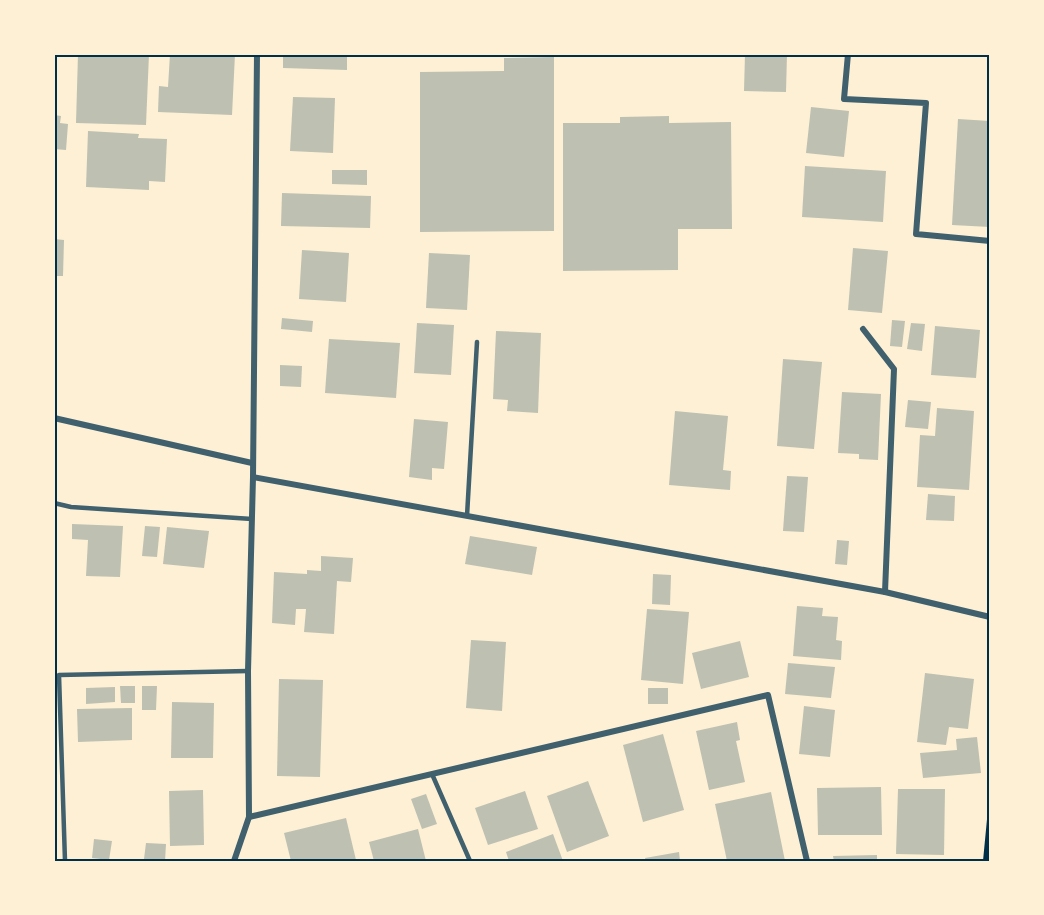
<svg xmlns="http://www.w3.org/2000/svg" width="1044" height="915" font-family="Karla,sans-serif">
<style>
.building{fill:#bec0b2}
.lines{fill:none;stroke-linecap:round;stroke-linejoin:round}
.path{stroke:#003049;stroke-width:4}
.service{stroke:#3f606c;stroke-width:4.5}
.minor{stroke:#3f606c;stroke-width:6}
.neatline{fill:none;stroke:#003049;stroke-width:2}
</style>
<rect width="100%" height="100%" fill="#fdf0d5"/>
<g class="building">
<polygon points="78,54 149,54 146,125 76,123"/>
<polygon points="170,54 235,54 232,115 158,112 159,86 168,87"/>
<polygon points="283,54 347,54 347,70 283,68"/>
<polygon points="745,54 787,54 786,92 744,91"/>
<polygon points="554,57 554,231 420,232 420,72 504,71 504,58"/>
<polygon points="293,97 335,98 333,153 290,151"/>
<polygon points="811,107 849,111 844,157 806,153"/>
<polygon points="54,115 61,116 60,123 68,124 66,150 54,149"/>
<polygon points="669,116 669,123 731,122 732,229 678,229 678,270 563,271 563,123 620,123 620,117"/>
<polygon points="958,119 990,121 990,227 952,225"/>
<polygon points="88,131 139,134 138,138 167,139 165,182 149,181 149,190 86,187"/>
<polygon points="805,166 886,171 883,222 802,217"/>
<polygon points="332,170 367,170 367,185 332,184"/>
<polygon points="282,193 371,196 370,228 281,226"/>
<polygon points="54,239 64,240 63,276 54,276"/>
<polygon points="853,248 888,251 882,313 848,310"/>
<polygon points="302,250 349,253 346,302 299,299"/>
<polygon points="429,253 470,255 467,310 426,308"/>
<polygon points="282,318 313,321 312,332 281,329"/>
<polygon points="892,320 905,321 902,347 890,346"/>
<polygon points="417,323 454,325 451,375 414,373"/>
<polygon points="911,323 925,324 922,351 907,349"/>
<polygon points="935,326 980,330 976,378 931,375"/>
<polygon points="496,331 541,333 538,413 507,411 508,400 493,399"/>
<polygon points="329,339 400,343 396,398 325,393"/>
<polygon points="783,359 822,362 814,449 777,446"/>
<polygon points="280,365 302,366 301,387 280,386"/>
<polygon points="842,392 881,394 878,460 859,459 859,454 838,453"/>
<polygon points="908,400 931,402 928,429 905,427"/>
<polygon points="937,408 974,411 969,490 917,487 920,435 935,436"/>
<polygon points="675,411 728,416 723,470 731,471 730,490 669,485"/>
<polygon points="414,419 448,422 444,469 432,468 432,480 409,477"/>
<polygon points="787,476 808,477 804,532 783,531"/>
<polygon points="928,494 955,496 954,521 926,520"/>
<polygon points="72,524 123,526 120,577 86,576 88,540 72,539"/>
<polygon points="145,526 160,527 157,557 142,556"/>
<polygon points="167,527 209,531 204,568 163,564"/>
<polygon points="470,536 537,547 532,575 465,564"/>
<polygon points="837,540 849,541 847,565 835,564"/>
<polygon points="321,556 353,558 351,582 337,581 334,634 304,632 306,609 296,609 295,625 272,623 274,572 307,574 307,570 321,571"/>
<polygon points="653,574 671,575 670,605 652,604"/>
<polygon points="797,606 823,608 822,616 838,617 836,640 842,641 841,660 793,656"/>
<polygon points="647,609 689,612 683,684 641,680"/>
<polygon points="471,640 506,642 502,711 466,708"/>
<polygon points="740,641 749,677 701,689 692,653"/>
<polygon points="788,663 835,667 831,698 785,694"/>
<polygon points="925,673 974,679 968,729 949,727 946,745 917,742"/>
<polygon points="279,679 323,680 320,777 277,776"/>
<polygon points="120,686 135,686 135,703 121,703"/>
<polygon points="142,686 157,686 156,710 142,710"/>
<polygon points="115,687 115,702 86,704 86,688"/>
<rect x="648" y="688" width="20" height="16"/>
<polygon points="172,702 214,703 213,758 171,758"/>
<polygon points="804,706 835,710 830,757 799,754"/>
<polygon points="132,708 132,740 78,742 77,709"/>
<polygon points="737,722 740,740 736,741 745,782 709,790 696,731"/>
<polygon points="663,734 684,810 643,822 623,745"/>
<polygon points="977,737 981,773 923,778 920,753 957,750 956,739"/>
<polygon points="588,781 609,836 567,852 547,796"/>
<polygon points="881,787 882,835 818,835 817,788"/>
<polygon points="898,789 945,789 944,855 896,854"/>
<polygon points="203,790 204,845 170,846 169,791"/>
<polygon points="525,791 538,829 488,845 475,808"/>
<polygon points="771,792 785,861 727,861 715,804"/>
<polygon points="426,794 437,824 422,829 411,799"/>
<polygon points="346,818 356,860 291,861 284,833"/>
<polygon points="418,829 426,861 374,861 369,842"/>
<polygon points="553,834 563,861 509,861 506,852"/>
<polygon points="94,839 112,841 109,860 92,858"/>
<polygon points="146,843 166,844 165,861 144,859"/>
<polygon points="679,852 680,861 646,861 645,858"/>
<polygon points="877,855 877,861 834,861 833,856"/>
</g>
<g class="lines">
<polyline class="path" points="985,861 990,809"/>
<g class="service">
<polyline points="54,503 71,507 252,519"/>
<polyline points="467,516 477,342"/>
<polyline points="432,774 470,861"/>
<polyline points="65,861 59,675 248,671"/>
</g>
<g class="minor">
<polyline points="848,54 844,99 926,103 916,234 990,241"/>
<polyline points="863,329 894,369 885,592"/>
<polyline points="54,418 252,463"/>
<polyline points="253,477 885,592 990,617"/>
<polyline points="249,817 768,695 807,861"/>
<polyline points="234,861 249,817 248,671 253,477 257,54"/>
</g>
</g>
<rect width="1044" height="915" fill="none" stroke="#fdf0d5" stroke-width="111"/>
<rect x="56" y="56" width="932" height="804" class="neatline"/>
</svg>
